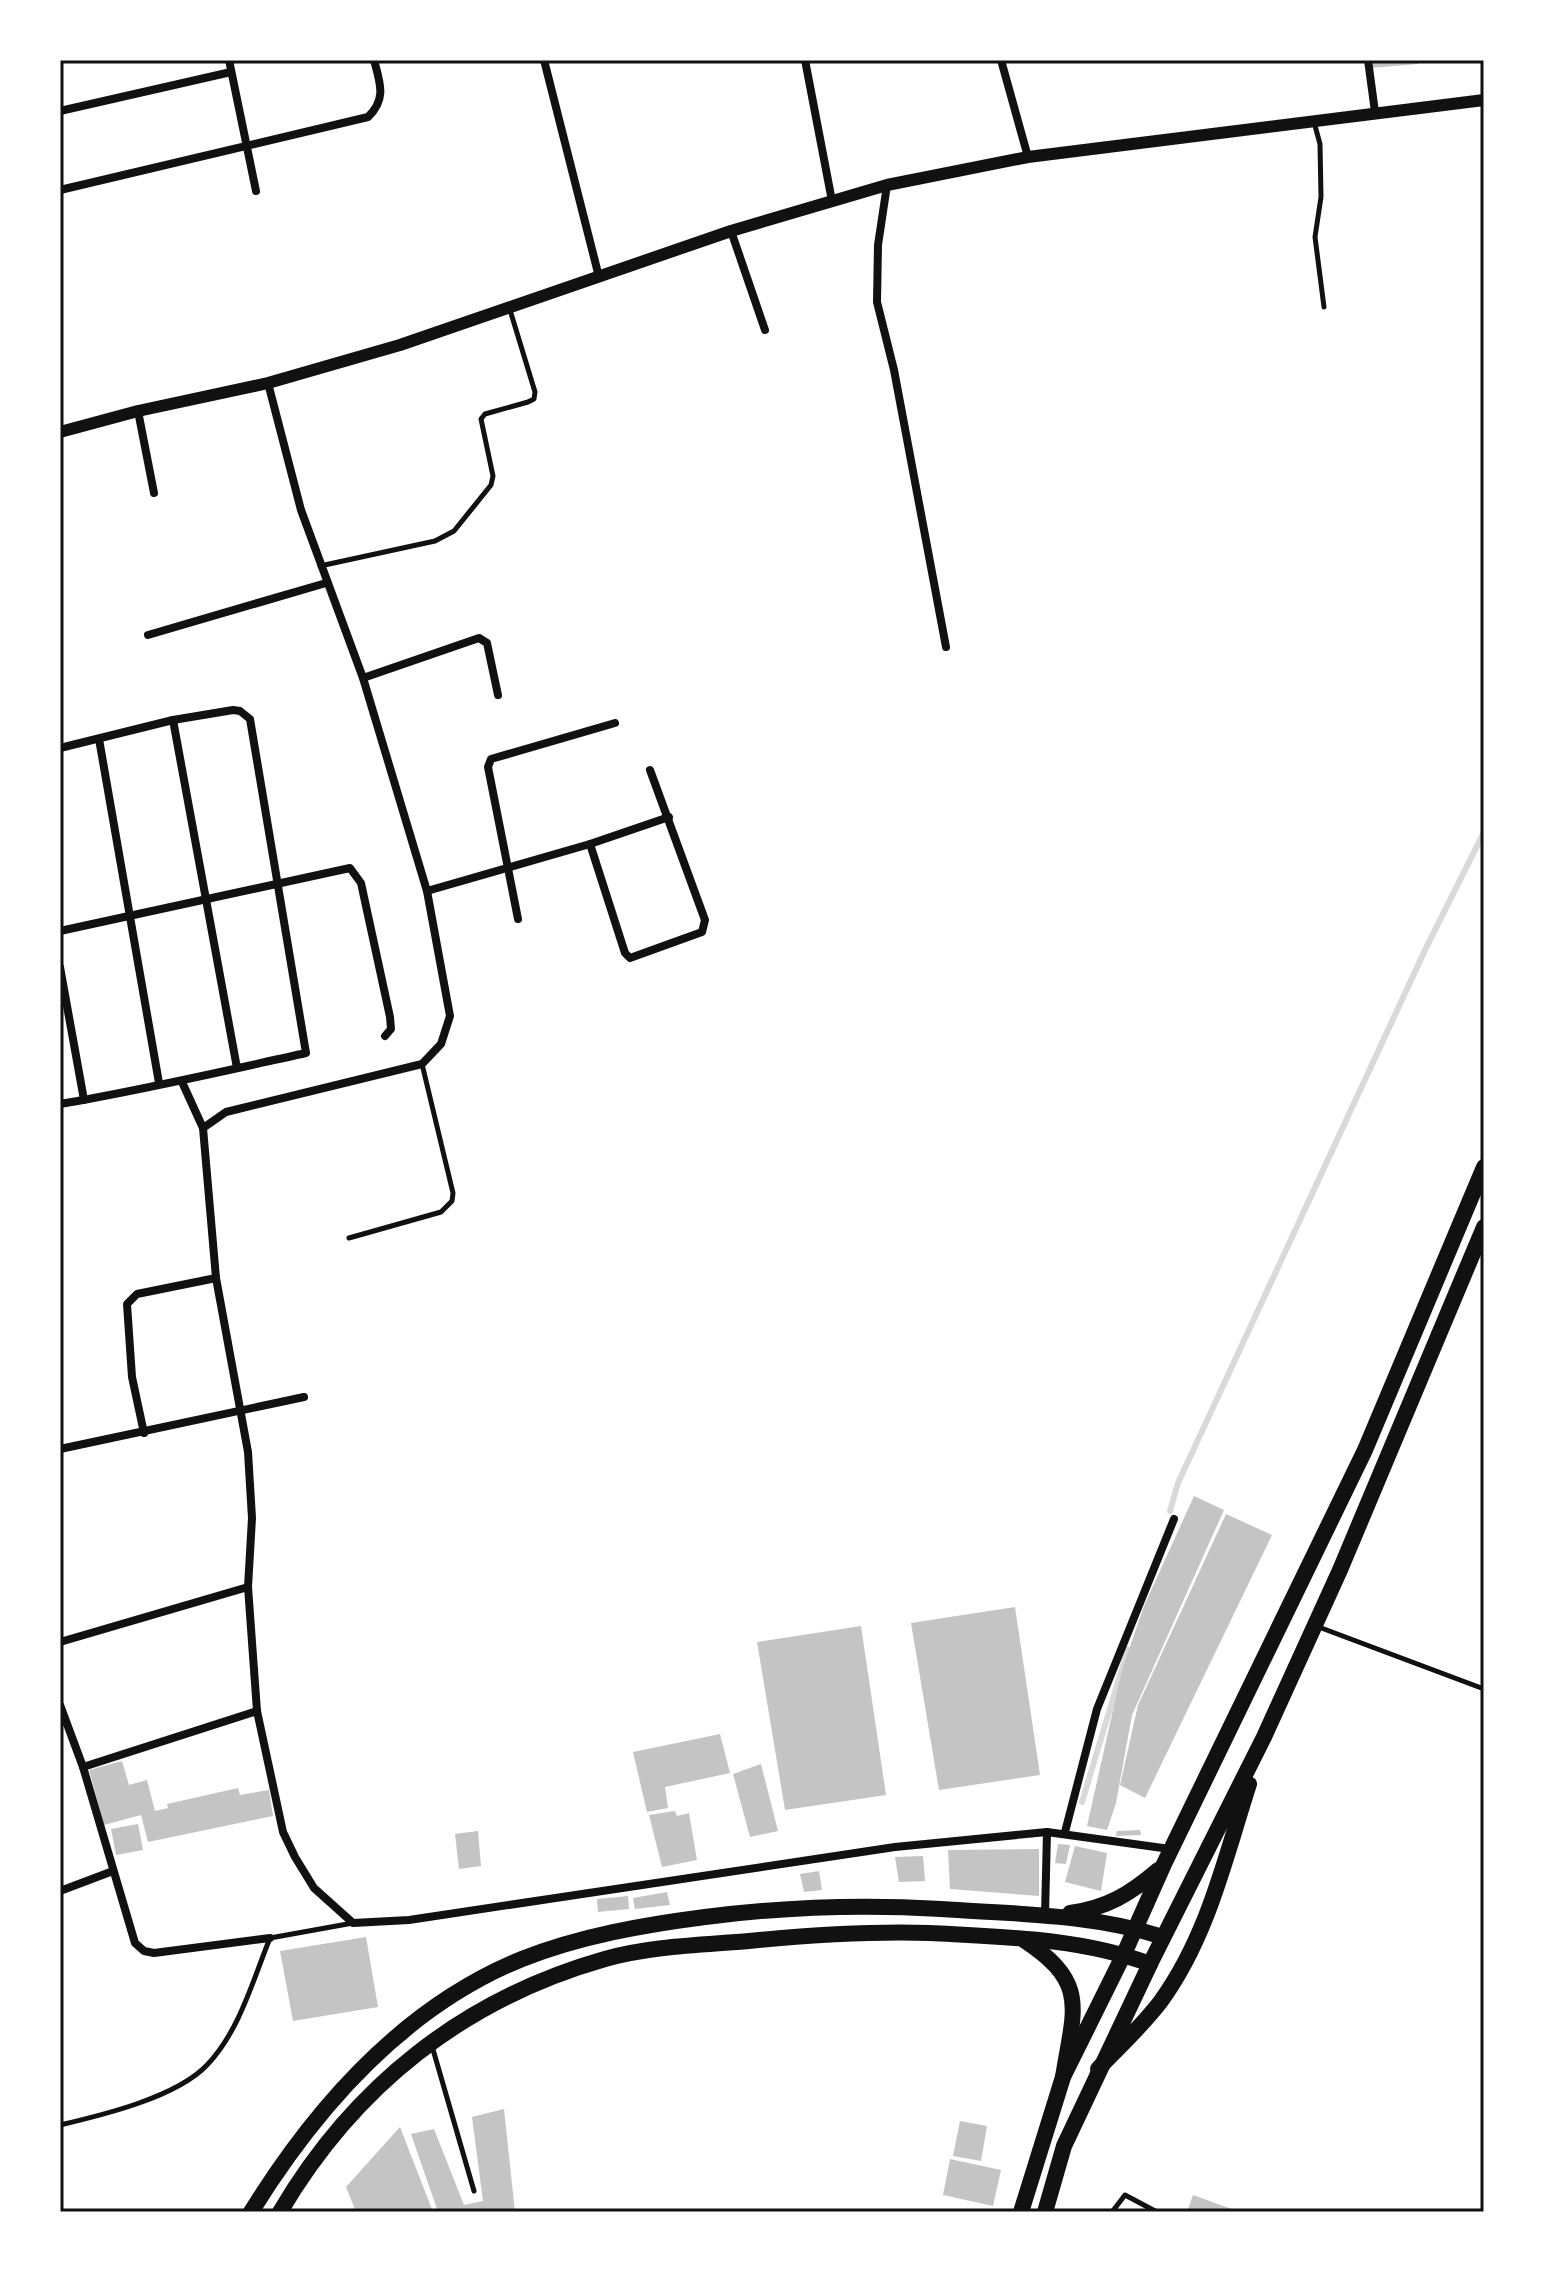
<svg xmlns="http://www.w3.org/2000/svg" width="1544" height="2272" font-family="Cabin,sans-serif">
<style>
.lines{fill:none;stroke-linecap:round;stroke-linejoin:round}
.stream{stroke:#d9d9d9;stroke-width:6}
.building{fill:#c4c4c4}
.service{stroke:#111;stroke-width:5}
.minor{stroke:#111;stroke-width:8}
.tertiary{stroke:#111;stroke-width:12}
.primary{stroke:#111;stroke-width:16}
.trunk{stroke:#111;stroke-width:16}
.neatline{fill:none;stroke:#111;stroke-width:3}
</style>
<rect width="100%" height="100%" fill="#fff"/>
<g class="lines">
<g class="stream">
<polyline points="1170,1511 1178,1483 1426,948 1484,832"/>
<polyline points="1082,1802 1128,1649"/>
</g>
</g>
<g class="building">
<polygon points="1370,60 1418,60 1418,64 1370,68"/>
<polygon points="1194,1496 1224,1510 1132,1715 1116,1803 1107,1830 1087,1826 1122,1670 1144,1606"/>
<polygon points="1226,1514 1272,1535 1145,1798 1120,1785 1138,1705"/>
<polygon points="1015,1607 1040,1775 939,1790 911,1623"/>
<polygon points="861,1626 886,1795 785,1810 757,1642"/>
<polygon points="720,1734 730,1773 665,1787 668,1808 647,1812 633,1752"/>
<polygon points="122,1761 129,1785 147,1780 155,1811 168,1808 167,1804 238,1788 240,1795 269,1790 273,1816 148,1842 141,1815 104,1825 89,1770"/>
<polygon points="761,1764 778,1831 750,1837 733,1774"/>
<polygon points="675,1811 677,1816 689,1813 697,1860 662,1867 649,1815"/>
<polygon points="138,1824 143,1850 116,1855 111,1829"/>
<polygon points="1140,1830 1141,1835 1116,1836 1117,1831"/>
<polygon points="478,1831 481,1866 459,1869 455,1834"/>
<polygon points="1058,1844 1070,1845 1066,1864 1055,1863"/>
<polygon points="1075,1846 1107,1853 1101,1891 1065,1882"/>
<polygon points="1039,1849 1039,1896 950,1889 948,1850"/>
<polygon points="923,1856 925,1881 899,1882 895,1857"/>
<polygon points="819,1871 822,1890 804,1892 800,1874"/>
<polygon points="667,1892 670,1905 635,1909 633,1898"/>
<polygon points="628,1896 629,1909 598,1912 597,1899"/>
<polygon points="366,1937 378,2007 293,2021 280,1951"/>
<polygon points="504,2109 515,2212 438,2212 411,2134 434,2129 464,2205 483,2201 472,2117"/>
<polygon points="960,2121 987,2126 981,2161 953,2156"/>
<polygon points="400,2127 433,2212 356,2212 346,2187"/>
<polygon points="950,2159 1001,2170 993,2206 943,2195"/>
<polygon points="1193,2195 1240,2212 1187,2212"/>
</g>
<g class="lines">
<g class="service">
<polyline points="1314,122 1320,144 1321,197 1315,237 1324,307"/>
<polyline points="320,566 435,541 454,531 491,485 493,476 481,419 485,414 528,402 534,399 535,392 510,310"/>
<polyline points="349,1238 441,1212 452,1201 453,1193 422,1064"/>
<polyline points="1316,1626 1484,1689"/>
<polyline points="432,2046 474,2191"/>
<path d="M60 2125C103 2115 177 2097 207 2065 239 2032 253 1980 270 1938L353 1923"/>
<polyline points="1112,2212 1125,2195 1157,2212"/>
</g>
<g class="minor">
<polyline points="229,60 256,191"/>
<polyline points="544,60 599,277"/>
<polyline points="805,60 832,201"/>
<polyline points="1001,60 1028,157"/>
<polyline points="1368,60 1375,112"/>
<polyline points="60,111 231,72"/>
<polyline points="887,185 878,245 877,302 894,370 946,647"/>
<path d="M60 190 368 117C387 99 380 83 374 60"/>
<polyline points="731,231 765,330"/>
<polyline points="268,383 301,510 363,678 427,891 450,1016 441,1044 422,1064 226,1112 203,1128 216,1278 248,1452 252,1518 248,1587 257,1711 283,1832 295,1857 314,1888 353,1923 409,1920 895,1847 1047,1832 1170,1849"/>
<polyline points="138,411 154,493"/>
<polyline points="148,635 326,583"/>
<polyline points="363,678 479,638 487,643 498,695"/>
<polyline points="173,720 237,1068"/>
<polyline points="99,739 159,1083"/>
<path d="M60 748 173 720 233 710 240 711 250 719 306 1053C224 1071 143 1090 60 1104"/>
<polyline points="590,844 625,953 630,958 702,932 705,920 650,770"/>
<polyline points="427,891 590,844 669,817"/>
<polyline points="518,919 488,767 491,759 615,723"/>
<polyline points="60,931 350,868 361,883 390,1017 391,1029 385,1036"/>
<polyline points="60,967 84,1100"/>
<polyline points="182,1082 203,1128"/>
<polyline points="144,1433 132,1377 127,1304 137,1294 216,1278"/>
<polyline points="60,1449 304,1397"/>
<polyline points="60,1642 248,1587"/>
<polyline points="60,1705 83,1767 135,1943 144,1951 154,1953 270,1938"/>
<polyline points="83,1767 257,1711"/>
<polyline points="1065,1832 1097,1709 1174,1519"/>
<polyline points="60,1891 113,1871"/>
<polyline points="1045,1915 1047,1832"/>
</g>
<polyline class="tertiary" points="60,432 138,411 268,383 400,345 731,231 887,185 1028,157 1484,100"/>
<g class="primary">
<polyline points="1021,2212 1063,2077 1124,1954"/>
<polyline points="1045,2212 1064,2146 1150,1964"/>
</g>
<g class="trunk">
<path d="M1070 1913C1107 1908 1130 1894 1158 1870"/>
<path d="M1024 1940C1089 1983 1074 2008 1063 2077"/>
<polyline points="1124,1954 1164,1864 1365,1450 1484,1167"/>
<path d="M1098 2069C1119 2047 1143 2025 1161 2001 1208 1936 1225 1858 1249 1784"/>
<path d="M251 2212C316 2107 404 2007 522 1959 580 1936 643 1925 705 1917 783 1907 861 1904 941 1909 1015 1914 1092 1914 1163 1937"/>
<path d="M280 2212C354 2086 464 1999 605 1959 651 1946 702 1945 749 1941 810 1935 869 1931 930 1933 1004 1937 1080 1938 1150 1964L1264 1737 1340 1570 1484 1227"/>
</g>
</g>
<rect width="1544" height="2272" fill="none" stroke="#ffffff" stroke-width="124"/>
<rect x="62" y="62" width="1420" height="2148" class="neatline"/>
</svg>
